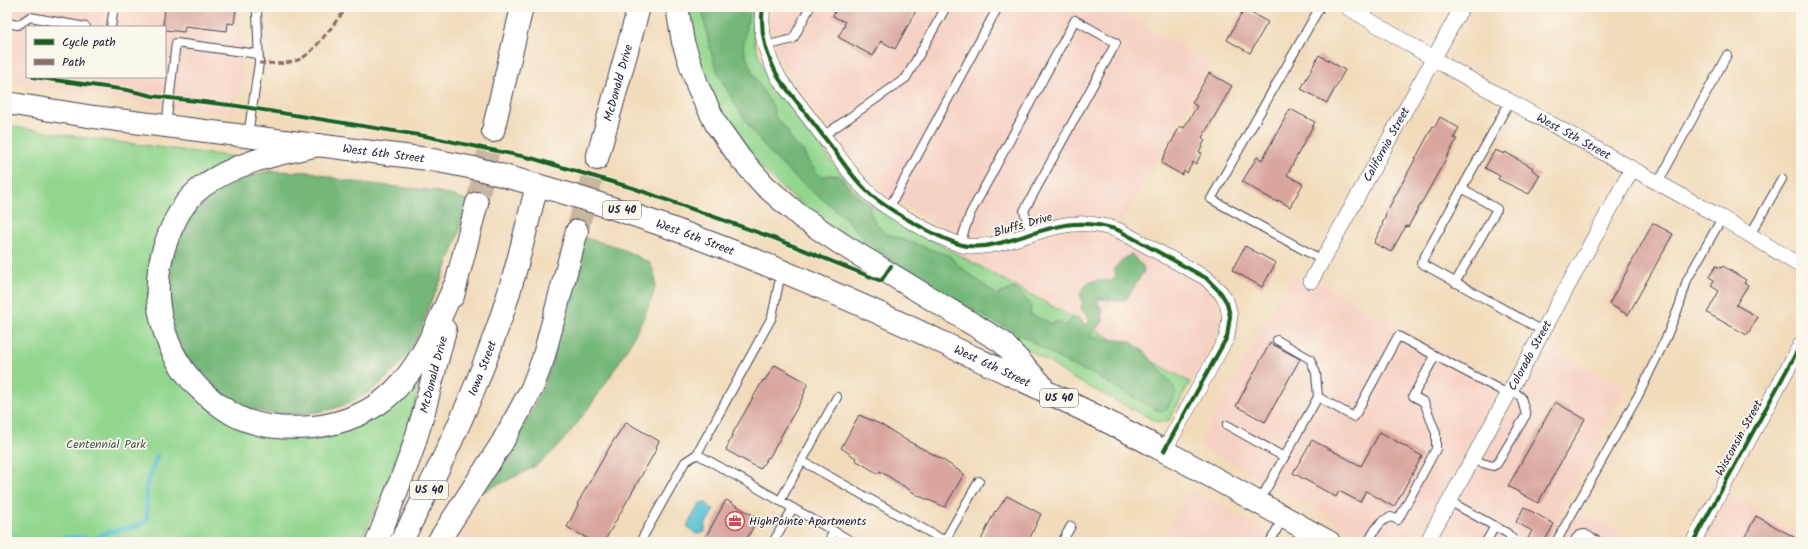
<svg xmlns="http://www.w3.org/2000/svg" width="1808" height="549" font-family="Kalam,sans-serif">
<style>
.built{fill:#f6d2c4;fill-rule:evenodd}
.green{fill:#92d68e;stroke:#5a7c64}
.forest{fill:#75b779;stroke:#4c6c5a}
.water{fill:#58c2d4;stroke:#3d7288}
.lines{fill:none;stroke-linecap:round;stroke-linejoin:round}
.stream{stroke:#58c2d4;stroke-width:4.5}
.building{fill:#d9a69e}
.highway-tunnel{stroke:#c8b6a1;stroke-width:22;stroke-dasharray:22 11;stroke-linecap:butt}
.lane-casing{stroke:#413e4e;stroke-width:10}
.street-casing{stroke:#413e4e;stroke-width:16}
.primary-casing{stroke:#413e4e;stroke-width:24}
.highway-casing{stroke:#413e4e;stroke-width:24}
.lane{stroke:#fff;stroke-width:8}
.street{stroke:#fff;stroke-width:15}
.primary{stroke:#fff;stroke-width:22}
.highway{stroke:#fff;stroke-width:22}
.quiet{stroke:#8d6e63;stroke-width:3;stroke-dasharray:6 3;stroke-linecap:butt}
.cycleway-casing{stroke:#fbf7ec;stroke-width:6}
.cycleway{stroke:#1b5e20;stroke-width:4}
.labels{text-anchor:middle;dominant-baseline:central;stroke-width:3.5;stroke-linejoin:round;paint-order:stroke}
.shield{fill:#fbf7ec;stroke:#636270;stroke-width:1}
.shield-label{font-size:11px;font-weight:bold;fill:#22223b}
.street-label{font-size:12px;fill:#22223b;stroke:#fbf7ec}
.park-label{font-size:12px;fill:#445854;stroke:#fbf7ec}
.poi-label{font-size:12px;fill:#22223b;stroke:#fbf7ec;text-anchor:start}
</style>
<rect width="100%" height="100%" fill="#fbf7ec"/>
<filter id="ink" filterUnits="userSpaceOnUse"><feTurbulence type="fractalNoise" baseFrequency=".025" numOctaves="2"/><feDisplacementMap in="SourceGraphic" scale="8" xChannelSelector="R" yChannelSelector="G"/><feConvolveMatrix kernelMatrix="1 2 1 2 8 2 1 2 1" color-interpolation-filters="sRGB"/></filter>
<filter id="wash" filterUnits="userSpaceOnUse"><feTurbulence type="fractalNoise" baseFrequency=".012" numOctaves="4" result="noise"/><feDisplacementMap in="SourceGraphic" scale="16" xChannelSelector="R" yChannelSelector="G"/><feGaussianBlur stdDeviation="0.9" result="paint"/><feColorMatrix in="noise" values="0 0 0 0 0 0 0 0 0 0 0 0 0 0 0 0 0 1.4 0 .05"/><feComposite in="paint" operator="in"/></filter>
<g filter="url(#wash)">
<rect width="100%" height="100%" fill="#f2dbbb"/>
<g class="built">
<path d="M7 7H241L242 79 237 110 233 114 136 102 7 81ZM27 27H165V77H27Z"/>
<polygon points="773,7 1112,7 1212,63 1122,222 1100,215 1072,214 1059,215 993,234 982,236 966,235 941,226 895,200 873,185 782,65 775,48 773,41 771,26"/>
<polygon points="1064,232 1088,232 1112,238 1197,283 1209,292 1217,305 1220,322 1219,331 1216,339 1190,382 944,247 963,253 991,253"/>
<polygon points="1293,274 1314,286 1317,282 1503,384 1416,542 1373,542 1198,445"/>
<polygon points="1545,344 1624,388 1607,425 1563,506 1564,512 1561,520 1550,542 1437,542"/>
<polygon points="1190,489 1285,542 1161,542"/>
<polygon points="1728,494 1801,534 1801,542 1701,542"/>
<polygon points="1578,510 1637,542 1560,542"/>
<polygon points="459,530 481,542 450,542"/>
</g>
<g class="green">
<path d="M687 7H754C749 30 757 54 767 75L851 187 869 203 886 215 1190 382 1170 419 1166 422H1157L1072 378 1050 363 847 241 782 188 753 159 722 111 706 76 693 40Z"/>
<polygon points="7,126 94,139 236,157 211,171 189,389 297,436 424,368 408,430 390,479 360,542 7,542"/>
</g>
<g class="forest">
<path d="M702 7H750L743 47 749 65 759 85 773 106 775 117 788 131 791 141 803 151 808 161 821 177 829 175 839 176 855 194 869 205 871 216 884 233 950 256 958 265 997 295 1013 288 1018 290 1031 305 1030 314 1053 324 1057 321 1066 326 1071 319 1078 317 1086 326 1090 320 1081 309 1083 302 1080 294C1088 278 1094 281 1111 281L1116 275 1114 269 1121 261 1131 254 1142 265 1144 271 1127 298 1123 301 1100 299 1097 302 1102 310 1103 322 1089 336 1105 339 1129 341 1144 351 1173 386 1176 393 1167 408 1163 411H1158L1092 374 1070 365 1011 329 997 323 900 268C889 256 876 250 865 239 857 232 851 224 844 217 823 198 798 182 779 162 754 137 733 104 718 72 709 52 706 28 702 7Z"/>
<path d="M269 171 312 172 345 181 435 191 468 200C464 215 460 231 454 247 447 267 438 287 429 306 424 319 420 335 413 346 389 383 353 410 308 413 298 414 287 415 277 414 238 411 204 384 183 351 168 327 166 289 170 261 171 256 174 250 177 244 185 223 195 204 212 187L216 192 234 180Z"/>
<path d="M582 237 618 247 650 263C654 272 656 277 655 286 650 323 573 439 542 461 525 474 502 482 483 492 497 469 514 446 526 422 557 364 571 301 582 237Z"/>
</g>
<polygon class="water" points="700,503 706,503 714,510 705,525 705,532 696,534 687,526"/>
<g class="lines">
<path class="stream" d="M51 542C66 536 77 536 93 540L108 532 138 526 147 519 146 487 157 456"/>
</g>
<g id="blocks">
<g class="building">
<polygon points="165,7 213,7 236,10 234,24 228,23 227,31 185,26 184,32 165,30 165,27 163,27"/>
<polygon points="837,7 918,7 895,49 881,41 873,56 838,37 845,25 844,24 845,22 833,16"/>
<polygon points="1244,9 1268,22 1250,53 1227,40"/>
<polygon points="1319,55 1345,70 1327,103 1301,89"/>
<polygon points="1209,73 1232,86 1202,138 1205,140 1199,152 1202,153 1196,164 1193,162 1187,173 1184,171 1182,175 1161,163 1163,160 1162,160 1180,126 1184,128 1197,106 1192,103"/>
<polygon points="1290,109 1315,122 1287,175 1303,184 1290,207 1278,200 1277,202 1242,182 1257,157 1262,160"/>
<polygon points="1440,117 1459,128 1454,138 1457,139 1408,227 1406,226 1391,252 1374,243 1383,225 1382,224 1386,216 1385,215 1433,126 1435,127"/>
<polygon points="1495,150 1504,154 1505,152 1533,168 1532,170 1540,175 1529,194 1498,179 1500,176 1485,168"/>
<polygon points="1653,223 1673,234 1628,315 1609,304"/>
<polygon points="1245,246 1276,263 1262,287 1232,270"/>
<polygon points="1716,266 1721,268 1723,266 1746,280 1744,283 1748,285 1736,305 1758,317 1747,335 1707,313 1719,291 1711,286 1714,280 1709,277"/>
<polygon points="1270,343 1300,359 1265,422 1236,406"/>
<polygon points="775,365 808,383 804,391 805,392 802,399 785,429 769,458 768,457 760,469 726,450 734,431 763,380 764,381"/>
<polygon points="1555,402 1585,419 1538,503 1508,486"/>
<polygon points="859,415 882,425 906,440 940,458 964,474 945,507 919,496 880,471 879,474 855,460 856,458 841,448"/>
<polygon points="626,422 659,441 656,447 657,448 604,542 594,542 567,527 578,505 577,504 612,443"/>
<polygon points="1380,432 1422,456 1394,507 1366,491 1360,502 1339,491 1336,497 1293,473 1312,440 1361,466"/>
<polygon points="1007,496 1041,514 1028,542 980,542 995,511 996,512"/>
<polygon points="726,500 758,518 745,542 703,542"/>
<polygon points="1524,507 1554,524 1544,542 1526,542 1532,531 1516,522"/>
<polygon points="1756,516 1801,541 1801,542 1742,542"/>
</g>
</g>
</g>
<g filter="url(#ink)">
<use href="#blocks" fill-opacity="0" stroke="#413e4e" stroke-width="1"/>
<g class="lines">
<g class="highway-tunnel">
<polyline points="477,203 493,131"/>
<polyline points="577,231 597,159"/>
</g>
<g class="lane-casing">
<g id="lane">
<polyline points="1320,7 1211,199 1322,260"/>
<polyline points="7,23 18,25 30,17 86,27"/>
<polyline points="111,27 114,7"/>
<polyline points="765,46 793,39 810,7"/>
<polyline points="1510,101 1421,263 1543,331"/>
<polyline points="166,126 176,43 258,54"/>
<polyline points="248,135 259,63 257,12"/>
<polyline points="823,136 906,78 946,7"/>
<polyline points="1658,183 1727,55"/>
<polyline points="889,208 998,7"/>
<polyline points="1750,235 1782,179"/>
<polyline points="960,244 970,214 1075,20 1116,43 1024,211 1031,233"/>
<polyline points="1455,283 1497,209 1462,188"/>
<polyline points="1318,397 1354,417 1398,336 1508,394"/>
<polyline points="1227,425 1284,457"/>
<polyline points="697,454 853,542"/>
<polyline points="1472,460 1493,466 1497,464 1526,415 1521,397 1511,389"/>
<polyline points="802,461 945,541"/>
<polyline points="780,501 837,397"/>
<polyline points="1449,501 1507,533 1512,538 1513,542"/>
<polyline points="1259,502 1318,397 1316,373 1310,359 1277,340"/>
<polyline points="640,542 685,462 697,454 772,317 781,273"/>
<polyline points="773,542 793,508"/>
<polyline points="828,542 834,531"/>
<polyline points="944,542 979,481"/>
<polyline points="1062,542 1071,526"/>
<polyline points="1270,542 1283,518"/>
<path d="M1368 542C1374 532 1379 520 1391 517L1398 520 1436 449V433L1424 402 1413 396 1435 356"/>
<polyline points="1486,542 1495,526"/>
<polyline points="1556,542 1638,396 1666,338 1680,304 1687,280 1722,218"/>
<polyline points="1576,542 1576,538 1580,535 1585,534 1599,542"/>
</g>
</g>
<g class="street-casing">
<g id="street">
<path d="M763 7C759 34 767 57 780 80 798 103 816 127 834 150 843 163 853 177 864 188 880 206 943 242 967 246 977 247 989 246 1000 243 1044 232 1071 214 1118 230L1206 278 1221 293 1227 303 1230 316 1227 337 1164 451"/>
<path id="s1" d="M1347 7 1444 65 1722 218 1801 266"/>
<path id="s2" d="M1311 281 1462 7"/>
<path id="s3" d="M1427 542 1632 169"/>
<polyline points="1693,542 1801,344"/>
</g>
</g>
<g class="primary-casing">
<g id="primary">
<path id="s4" d="M7 103 94 117 428 159 479 169 537 185"/>
</g>
</g>
<g class="highway-casing">
<g id="highway">
<polyline points="677,7 683,42 698,87 716,124 740,158 765,186 801,217 843,245 1002,342 1041,384"/>
<polyline points="493,131 522,7"/>
<path d="M319 145C279 154 235 162 202 187 184 200 172 224 165 245 146 302 166 366 215 402 224 409 234 416 245 420 267 428 290 429 313 427 342 424 373 412 394 391 424 361 438 321 456 283"/>
<path id="s5" d="M597 159 639 7"/>
<polyline points="453,296 477,203"/>
<path id="s6" d="M377 542 411 454 423 415 445 330"/>
<path id="s7" d="M401 542C436 476 468 410 493 340 512 290 524 237 537 185 682 226 820 284 956 349 1026 382 1096 414 1164 451 1220 480 1274 512 1329 542"/>
<polyline points="438,542 502,443 532,388 543,359 577,231"/>
</g>
</g>
<use href="#lane" class="lane"/>
<use href="#street" class="street"/>
<use href="#primary" class="primary"/>
<use href="#highway" class="highway"/>
<g class="quiet">
<polyline points="254,7 257,12"/>
<path d="M259 63C302 65 304 61 331 28 336 22 340 14 348 10 356 6 366 8 375 7"/>
</g>
<g class="cycleway-casing">
<g id="cycleway">
<path d="M763 7C759 34 767 57 780 80 798 103 816 127 834 150 843 163 853 177 864 188 880 206 943 242 967 246 977 247 989 246 1000 243 1044 232 1071 214 1118 230L1206 278 1221 293 1227 303 1230 316 1227 337 1164 451"/>
<polyline points="33,77 127,90 153,96 238,106 425,136 531,158 633,188 771,237 881,281 891,266"/>
<polyline points="1693,542 1801,344"/>
</g>
</g>
<use href="#cycleway" class="cycleway"/>
</g>
</g>
<defs>
<g id="office-ring" transform="scale(1)"><circle r="9.5" fill="#fbf7ec" stroke="#d1495b" stroke-width="1.5"/><path d="M-6-3h4V-5.5h4V-3h4V5H-6ZM-1-4.5V-3h2v-1.5ZM-6 0V1H6V0Z" fill="#d1495b"/></g>
</defs>
<g fill-rule="evenodd">
<use href="#office-ring" x="735" y="521"/>
</g>
<g class="labels">
<g class="shield">
<rect x="603" y="201" width="38" height="18" rx="3"/>
<rect x="1040" y="389" width="38" height="18" rx="3"/>
<rect x="410" y="481" width="38" height="18" rx="3"/>
</g>
<g class="shield-label">
<text x="622" y="210">US 40</text>
<text x="1059" y="398">US 40</text>
<text x="429" y="490">US 40</text>
</g>
<g class="street-label">
<text stroke="none"><textPath href="#s5" startOffset="79">McDonald Drive</textPath></text>
<text stroke="none"><textPath href="#s1" startOffset="261">West 5th Street</textPath></text>
<text stroke="none"><textPath href="#s2" startOffset="156">California Street</textPath></text>
<text stroke="none"><textPath href="#s4" startOffset="380">West 6th Street</textPath></text>
<text transform="translate(1023 225) rotate(-16)">Bluffs Drive</text>
<text stroke="none"><textPath href="#s7" startOffset="550">West 6th Street</textPath></text>
<text stroke="none"><textPath href="#s3" startOffset="213">Colorado Street</textPath></text>
<text stroke="none"><textPath href="#s7" startOffset="874">West 6th Street</textPath></text>
<text stroke="none"><textPath href="#s7" startOffset="192">Iowa Street</textPath></text>
<text stroke="none"><textPath href="#s6" startOffset="177">McDonald Drive</textPath></text>
<text transform="translate(1739 438) rotate(-61)">Wisconsin Street</text>
</g>
<g class="park-label">
<text x="106" y="444">Centennial Park</text>
</g>
<g class="poi-label">
<text x="749" y="521">HighPointe Apartments</text>
</g>
</g>
<rect width="1808" height="549" fill="none" stroke="#fbf7ec" stroke-width="24"/>
<rect x="26" y="26" width="140" height="52" fill="#fbf7ec" stroke="#a4a2a5"/>
<rect x="34" y="39" width="20" height="6" fill="#1b5e20" stroke="#a4a2a5"/>
<text x="62" y="46" font-size="12" fill="#22223b">Cycle path</text>
<rect x="34" y="59" width="20" height="6" fill="#8d6e63" stroke="#a4a2a5"/>
<text x="62" y="66" font-size="12" fill="#22223b">Path</text>
</svg>
